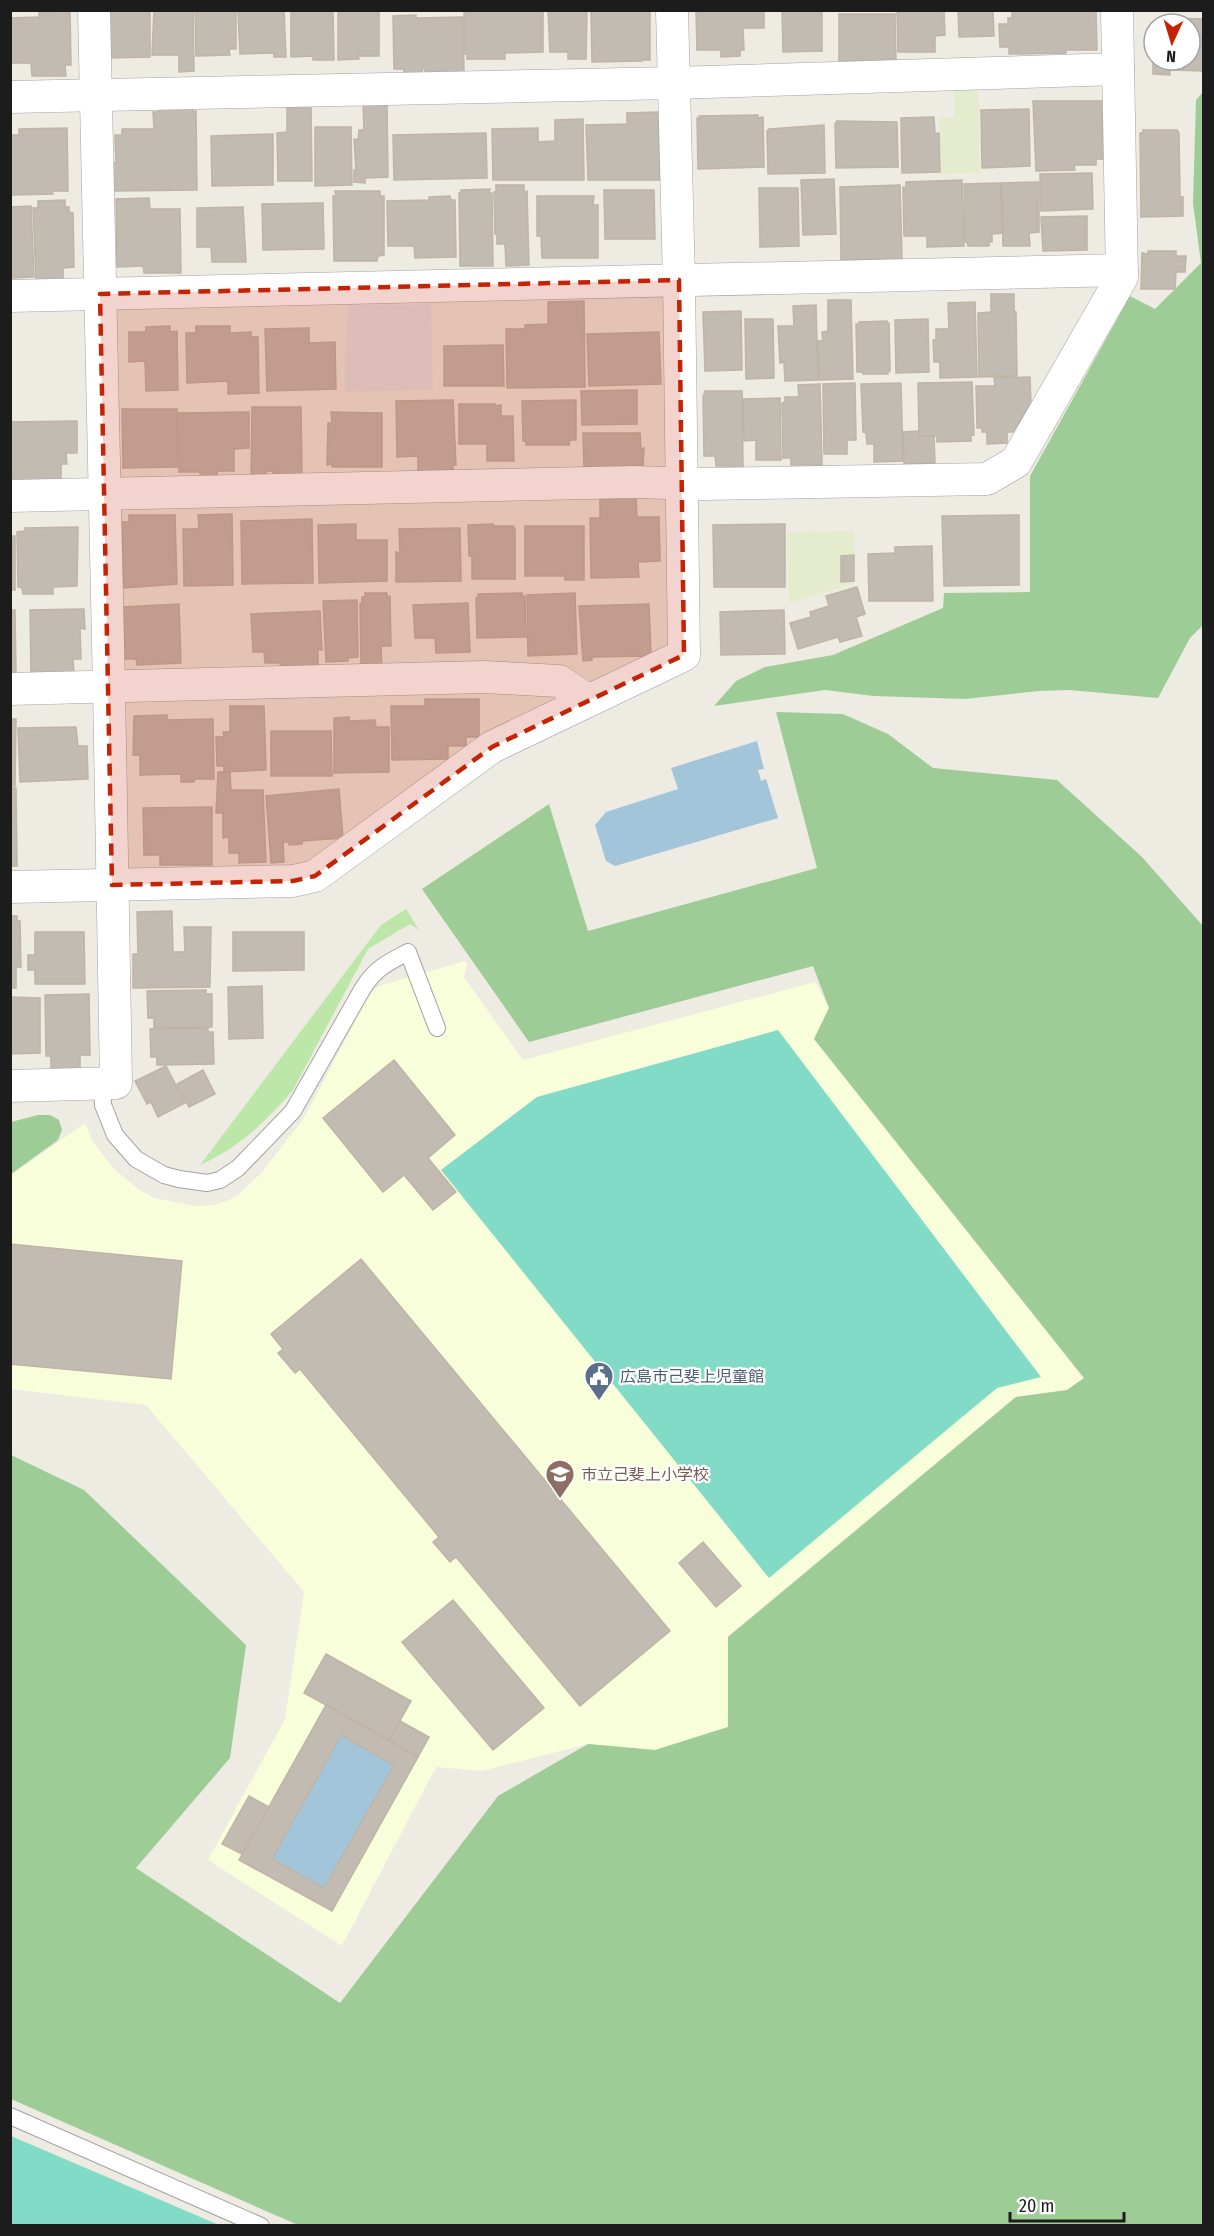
<svg xmlns="http://www.w3.org/2000/svg" width="1214" height="2236" font-family="'Fira Sans Condensed','Noto Sans JP',sans-serif">
<style>
.education{fill:#f8feda}
.farmland{fill:#e5eccd}
.grass{fill:#bde7a8}
.forest{fill:#9ecc97}
.pitch{fill:#81dbc7}
.parking{fill:#e4e4e4}
.water{fill:#a3c5da}
.building{fill:#c2bbb2;stroke:#bfb4a5;stroke-width:1.5;fill-rule:evenodd}
.lines{fill:none;stroke-linecap:round;stroke-linejoin:round}
.lane-casing{stroke:#a3a3a3;stroke-width:18}
.street-casing{stroke:#a3a3a3;stroke-width:33}
.lane{stroke:#fff;stroke-width:16}
.street{stroke:#fff;stroke-width:32}
.marked{fill:#c42305;fill-opacity:0.2;stroke:#c42305;stroke-width:4.5;stroke-dasharray:12 8;stroke-linejoin:round}
.labels{text-anchor:middle;dominant-baseline:central;stroke-width:4.5;stroke-linejoin:round;paint-order:stroke}
.service-label{font-size:16px;fill:#4e5e75;stroke:#fff;text-anchor:start}
.education-label{font-size:16px;fill:#785e54;stroke:#fff;text-anchor:start}
</style>
<rect width="100%" height="100%" fill="#edebe2"/>
<polygon class="education" points="465,961 467,963 464,977 523,1060 815,982 829,1008 814,1039 1084,1379 1067,1390 1015,1397 728,1636 728,1727 655,1750 588,1744 482,1771 436,1767 342,1946 208,1860 285,1719 304,1592 146,1405 11,1389 10,1176 85,1123 93,1142 113,1168 137,1188 154,1198 195,1206 213,1205 227,1201 238,1195 262,1172 304,1118 371,992 382,985"/>
<g class="farmland">
<polygon points="978,88 980,173 941,174 939,118 955,117 954,89"/>
<polygon points="854,530 855,583 789,603 787,532"/>
</g>
<path class="grass" d="M406 909 419 930 410 924 368 949 293 1090C267 1121 237 1149 200 1165L381 925Z"/>
<g class="forest">
<polygon points="1203,92 1203,625 1190,638 1158,698 1069,690 1038,691 965,699 874,696 825,690 714,706 736,681 765,667 833,655 943,608 944,593 1030,592 1030,476 1130,296 1155,309 1201,263 1193,203 1196,100"/>
<polygon points="776,712 843,714 888,734 933,768 1057,780 1142,857 1203,926 1203,2225 298,2225 11,2099 11,1455 84,1490 246,1645 230,1758 136,1868 340,2003 498,1796 588,1744 655,1750 728,1727 728,1637 1016,1397 1067,1390 1084,1378 814,1039 829,1008 813,966 529,1042 422,889 549,804 588,931 817,868"/>
<polygon points="38,1115 50,1115 59,1120 62,1130 58,1140 11,1174 11,1122"/>
</g>
<g class="pitch">
<polygon points="778,1030 1041,1377 997,1388 769,1578 441,1170 537,1097"/>
<polygon points="11,2136 219,2225 11,2225"/>
</g>
<polygon class="parking" points="431,304 433,390 345,392 345,357 348,305"/>
<g class="water">
<polygon points="757,741 764,769 758,770 761,781 766,779 778,818 615,866 606,861 595,825 606,812 678,789 671,768"/>
<polygon points="341,1735 394,1765 324,1888 272,1859"/>
</g>
<g class="building">
<polygon points="150,10 150,57 109,58 109,11"/>
<polygon points="154,10 193,10 194,71 179,72 179,55 152,55"/>
<polygon points="236,10 236,49 229,49 230,55 196,56 195,11"/>
<polygon points="240,10 284,10 286,57 274,57 274,53 240,54 238,12"/>
<polygon points="298,10 333,10 334,60 313,60 313,56 291,57 291,12"/>
<polygon points="338,10 379,10 379,56 358,56 359,59 338,60"/>
<polygon points="464,10 543,10 543,52 505,53 505,59 467,59 467,54 465,54"/>
<polygon points="548,10 587,10 586,59 568,59 568,52 550,52"/>
<polygon points="591,10 650,10 650,60 642,60 642,61 592,62"/>
<polygon points="696,10 764,10 764,28 743,28 744,50 740,50 740,56 721,57 721,50 697,50"/>
<polygon points="782,10 822,10 822,51 783,52"/>
<polygon points="897,10 944,10 945,35 935,36 935,52 898,52"/>
<polygon points="958,10 993,10 994,36 959,37"/>
<polygon points="1012,10 1096,10 1097,50 1066,50 1066,53 1009,54 1009,47 1000,47 999,24 1008,24 1008,18 1012,18"/>
<polygon points="70,11 71,65 65,65 66,76 32,76 31,63 10,63 10,18 39,17 39,12"/>
<polygon points="839,14 895,14 896,61 839,61"/>
<polygon points="416,15 416,18 463,17 464,73 425,74 425,69 422,69 422,74 404,74 404,69 394,69 393,16"/>
<polygon points="1159,18 1204,19 1204,71 1170,70 1170,75 1153,74 1153,55 1154,60 1190,60 1190,24 1159,24"/>
<polygon points="1033,101 1102,101 1103,159 1096,159 1096,165 1074,165 1075,170 1036,171"/>
<polygon points="387,104 388,177 365,178 365,183 354,182 354,170 356,170 354,139 358,140 359,130 364,130 363,105"/>
<polygon points="311,105 312,181 278,181 277,133 287,132 287,106"/>
<polygon points="159,107 193,107 193,112 196,111 197,190 113,191 112,162 116,163 115,135 122,135 122,129 154,129 153,112 159,112"/>
<polygon points="1029,109 1030,166 982,168 981,110"/>
<polygon points="658,112 660,180 588,180 586,125 627,124 627,113"/>
<polygon points="758,115 758,118 763,117 764,167 698,169 697,118 700,119 699,116"/>
<polygon points="934,117 935,134 939,133 940,172 902,173 901,118"/>
<polygon points="583,119 584,180 493,180 492,129 538,128 538,142 555,141 555,120"/>
<polygon points="837,121 897,122 898,167 836,168 835,124"/>
<polygon points="824,125 825,173 768,174 767,131 769,129"/>
<polygon points="315,127 351,127 352,185 315,186"/>
<polygon points="67,128 68,191 52,191 53,194 10,195 10,135 19,135 19,129"/>
<polygon points="1143,130 1177,130 1179,133 1180,197 1183,197 1183,216 1141,217 1140,133 1143,133"/>
<polygon points="486,133 487,178 394,180 393,135"/>
<polygon points="273,134 273,185 212,186 211,136"/>
<polygon points="1092,173 1093,209 1041,211 1040,174"/>
<polygon points="834,179 836,234 803,235 801,180"/>
<polygon points="962,180 964,246 927,247 927,236 904,236 903,187 906,188 906,182"/>
<polygon points="1039,182 1039,232 1029,233 1030,246 1003,246 1002,183"/>
<polygon points="1001,183 1002,233 992,234 992,242 989,241 989,246 968,246 967,242 965,242 964,184"/>
<polygon points="496,185 524,185 524,192 527,191 529,265 506,266 505,244 497,244 497,234 495,234 494,192 496,192"/>
<polygon points="900,185 902,259 841,260 840,187"/>
<polygon points="759,188 798,188 799,246 760,247"/>
<polygon points="490,189 489,193 492,193 493,266 460,266 459,193 461,193 461,190"/>
<polygon points="604,190 654,190 655,239 605,239"/>
<polygon points="335,191 380,191 380,196 384,196 384,255 378,256 377,261 334,261 333,196 336,196"/>
<polygon points="450,196 451,200 455,200 456,257 415,258 414,246 388,246 387,201 429,200 429,197"/>
<polygon points="537,196 594,196 593,205 598,205 598,258 542,258 541,236 537,236"/>
<polygon points="149,198 150,209 180,209 181,273 144,273 143,266 117,267 116,199"/>
<polygon points="65,200 65,207 69,207 69,212 73,213 74,267 63,268 63,279 36,280 33,208 38,208 38,201"/>
<polygon points="323,203 324,249 263,250 262,204"/>
<polygon points="31,206 34,277 11,278 10,207"/>
<polygon points="243,207 246,262 212,262 211,247 197,247 197,208"/>
<polygon points="1087,216 1087,250 1043,251 1041,217"/>
<polygon points="1148,251 1176,251 1176,256 1186,256 1185,272 1176,272 1175,289 1141,289 1142,253 1148,254"/>
<polygon points="991,294 1014,294 1014,311 1016,312 1017,376 979,377 978,313 991,312"/>
<polygon points="828,300 851,300 853,379 819,380 818,341 823,341 822,332 828,331"/>
<polygon points="584,301 585,387 507,388 506,329 525,329 525,325 548,324 548,302"/>
<polygon points="975,302 977,377 940,378 940,362 934,362 933,340 936,340 936,329 949,329 948,303"/>
<polygon points="816,305 818,380 785,381 784,362 780,363 778,326 794,326 793,306"/>
<polygon points="741,311 742,370 705,371 703,312"/>
<polygon points="745,319 773,319 774,378 746,379"/>
<polygon points="928,319 929,372 896,373 895,320"/>
<polygon points="887,321 887,323 889,323 890,371 888,371 888,374 863,374 863,372 857,372 856,324 859,324 859,322"/>
<polygon points="170,326 170,332 177,331 178,390 146,391 145,361 129,362 129,332 146,332 146,327"/>
<polygon points="196,326 230,326 230,333 251,332 251,337 258,337 259,393 228,394 228,381 187,383 186,333 196,333"/>
<polygon points="309,328 309,343 335,342 336,389 267,391 265,329"/>
<polygon points="659,332 661,384 589,386 587,334"/>
<polygon points="503,345 504,386 444,386 444,346"/>
<polygon points="1030,377 1031,403 1013,432 1007,432 1007,443 987,444 987,432 982,432 982,428 977,428 976,386 995,386 994,378"/>
<polygon points="972,382 974,435 971,435 971,441 937,442 937,436 919,436 918,383"/>
<polygon points="855,383 856,440 847,440 847,454 824,454 823,384"/>
<polygon points="901,383 903,461 874,462 874,444 867,444 866,433 863,432 861,384"/>
<polygon points="820,384 822,465 791,465 791,458 783,458 782,403 785,402 785,397 799,397 798,385"/>
<polygon points="637,390 637,424 582,425 581,391"/>
<polygon points="705,391 742,391 743,468 730,469 729,466 716,466 715,456 704,456 703,397"/>
<polygon points="780,398 781,460 756,460 756,440 744,441 743,399"/>
<polygon points="453,400 456,465 453,465 453,472 418,472 418,456 397,457 396,401"/>
<polygon points="576,400 576,440 570,440 569,445 526,445 526,441 523,441 522,401"/>
<polygon points="459,404 495,404 495,406 501,405 501,416 513,416 514,461 487,461 487,444 459,444"/>
<polygon points="252,407 301,407 302,476 273,475 273,471 266,471 266,479 251,480"/>
<polygon points="122,409 177,409 177,467 123,468"/>
<polygon points="249,412 249,448 234,449 234,471 217,471 218,478 200,479 200,472 179,472 178,413"/>
<polygon points="331,412 382,413 382,467 332,467 332,464 327,465 328,423 332,423"/>
<polygon points="77,421 77,453 66,453 67,464 61,464 61,480 10,481 10,422"/>
<polygon points="919,431 919,436 934,436 935,463 904,464 903,432"/>
<polygon points="583,433 640,433 641,449 644,448 643,466 584,467"/>
<polygon points="636,498 637,517 659,517 660,561 638,562 639,577 591,578 590,518 600,518 600,499"/>
<polygon points="232,514 233,585 184,586 183,529 199,529 198,515"/>
<polygon points="129,515 175,515 177,584 124,588 122,522 129,522"/>
<polygon points="1019,515 1019,585 944,586 942,516"/>
<polygon points="312,519 313,583 242,584 241,521"/>
<polygon points="356,524 356,540 387,540 387,581 319,583 318,525"/>
<polygon points="493,524 493,526 513,526 515,529 515,579 472,579 472,556 469,556 468,525"/>
<polygon points="785,524 785,587 714,587 713,525"/>
<polygon points="525,526 584,526 584,580 565,580 565,576 525,576"/>
<polygon points="78,527 77,586 53,587 53,594 23,594 22,588 18,587 17,532 25,531 25,528"/>
<polygon points="460,528 461,581 396,582 396,552 400,553 399,529"/>
<rect x="10" y="536" width="5" height="54"/>
<polygon points="932,546 933,601 869,601 868,554 895,553 895,547"/>
<polygon points="854,555 854,581 841,582 841,556"/>
<polygon points="857,587 865,614 856,617 862,636 840,642 838,637 798,649 790,623 811,617 810,612 829,606 826,596"/>
<polygon points="365,593 387,593 387,597 390,596 391,646 381,646 382,667 361,668 360,604 362,603 362,597 365,597"/>
<polygon points="522,593 523,596 525,596 526,637 477,638 476,598 478,597 478,594"/>
<polygon points="575,593 577,654 528,656 527,595"/>
<polygon points="357,600 358,657 348,658 348,661 326,662 323,601"/>
<polygon points="468,603 470,652 436,653 435,638 415,638 413,605"/>
<polygon points="179,604 181,663 137,665 136,659 125,659 123,607"/>
<polygon points="649,604 651,656 592,657 592,660 583,661 579,606"/>
<polygon points="84,609 85,629 80,628 81,659 73,659 74,675 31,675 30,610"/>
<polygon points="10,610 15,610 16,675 10,675"/>
<polygon points="784,610 785,654 721,655 720,612"/>
<polygon points="320,611 322,650 318,649 318,666 281,668 280,663 265,663 264,652 253,652 251,614"/>
<polygon points="425,699 479,699 479,737 466,737 466,746 448,746 448,759 392,760 391,706 425,706"/>
<polygon points="230,706 264,706 266,770 224,772 224,766 217,766 216,737 224,737 223,732 230,732"/>
<polygon points="167,715 167,720 213,719 214,779 195,779 194,782 181,782 181,774 140,775 140,755 133,755 134,716"/>
<polygon points="349,717 349,721 375,720 376,727 389,727 389,772 334,773 334,718"/>
<polygon points="10,719 16,719 15,786 10,786"/>
<polygon points="76,727 78,746 87,746 88,779 20,782 18,728"/>
<polygon points="271,731 331,731 332,776 271,776"/>
<polygon points="218,772 230,772 231,790 263,790 266,862 239,863 239,853 229,853 229,837 223,838 223,813 216,813"/>
<polygon points="10,788 16,788 17,866 10,866"/>
<polygon points="339,789 343,838 302,841 302,844 289,845 289,842 283,842 284,862 271,863 266,796"/>
<polygon points="212,807 212,865 160,865 160,855 144,855 143,808"/>
<polygon points="172,911 173,952 185,952 184,927 211,927 210,987 133,988 133,954 138,954 137,912"/>
<polygon points="10,916 17,916 17,921 20,921 21,967 16,967 16,988 10,988"/>
<polygon points="35,932 84,932 85,984 35,984 35,970 28,970 28,955 35,955"/>
<polygon points="233,932 304,932 304,970 233,971"/>
<polygon points="262,986 263,1038 229,1039 228,987"/>
<polygon points="206,990 206,994 212,994 212,1027 154,1028 154,1018 148,1018 147,991"/>
<polygon points="89,994 90,1055 80,1055 80,1074 51,1074 51,1056 46,1056 45,995"/>
<polygon points="10,997 40,998 40,1053 10,1054"/>
<polygon points="208,1028 208,1032 213,1032 214,1064 157,1065 157,1057 151,1057 150,1029"/>
<polygon points="394,1060 455,1135 428,1158 456,1192 433,1210 404,1175 383,1192 323,1118"/>
<polygon points="166,1066 185,1103 158,1117 151,1102 147,1104 135,1081"/>
<polygon points="203,1070 215,1094 189,1107 177,1084"/>
<polygon points="10,1244 182,1261 171,1379 10,1364"/>
<polygon points="361,1259 670,1631 580,1706 456,1557 450,1562 433,1542 439,1537 300,1369 295,1373 278,1353 283,1349 271,1334"/>
<polygon points="703,1542 741,1586 716,1607 679,1563"/>
<polygon points="453,1600 544,1708 493,1750 402,1642"/>
<polygon points="326,1654 411,1701 389,1740 304,1693"/>
<path d="M326 1705 418 1757 332 1911 239 1860ZM341 1735 394 1765 324 1888 272 1859Z"/>
<polygon points="400,1721 429,1737 418,1757 389,1740"/>
<polygon points="249,1796 269,1807 242,1854 222,1844"/>
</g>
<g class="lines">
<g class="lane-casing">
<g id="lane">
<path d="M102 1083 103 1105 115 1135 136 1159 164 1175 179 1179 207 1183 220 1180 238 1168 293 1111 363 988C376 968 387 963 408 952L437 1028"/>
<polyline points="10,2116 261,2226"/>
</g>
</g>
<g class="street-casing">
<g id="street">
<polyline points="10,97 673,83 1118,69"/>
<polyline points="10,296 1122,270"/>
<polyline points="10,496 634,482 703,484 987,479 1016,462 1122,277 1117,10"/>
<polyline points="10,689 484,677 559,681 588,700"/>
<polyline points="10,887 293,881 315,876 492,747 684,655 679,280 672,10"/>
<polyline points="10,1086 116,1083 109,687 94,10"/>
</g>
</g>
<use href="#lane" class="lane"/>
<use href="#street" class="street"/>
</g>
<path class="marked" d="M679 280 684 655 492 747 315 876 293 881 112 885 100 294Z"/>
<defs>
<g id="civic-pin" transform="scale(1.5)"><path d="M0 17L-7.5 6A9.5 9.5 0 1 1 7.5 6Z" fill="#5c6f8a" stroke="#fff"/><path d="M-.6-6.5H3V-4.5H.6V-3L4-1V1h2V6H-6V1h2V-1L-.6-3ZM-1.2 2.5V6h2.4V2.5Z" fill="#fff"/></g>
<g id="school-pin" transform="scale(1.5)"><path d="M0 17L-7.5 6A9.5 9.5 0 1 1 7.5 6Z" fill="#8d6e63" stroke="#fff"/><path d="M0-5L7-2L0 1L-7-2ZM-4 1L0 2.5L4 1V4Q0 6-4 4Z" fill="#fff"/></g>
</defs>
<g fill-rule="evenodd">
<use href="#civic-pin" x="599" y="1376"/>
<use href="#school-pin" x="560" y="1474"/>
</g>
<g class="labels">
<g class="service-label">
<text x="620" y="1376">広島市己斐上児童館</text>
</g>
<g class="education-label">
<text x="581" y="1474">市立己斐上小学校</text>
</g>
</g>
<rect width="1214" height="2236" fill="none" stroke="#1c1c1c" stroke-width="24"/>
<g transform="translate(1172 42) rotate(184)"><circle r="28" fill="#ffffff" stroke="#a4a4a4" stroke-width="1.5"/>
<path d="M0-4.5L10 22L0 15L-10 22Z" fill="#c42305"/>
<text y="-9" font-size="16" font-weight="bold" text-anchor="middle" fill="#1c1c1c">N</text>
</g>
<path d="M1010 2212v9h114v-9" fill="none" stroke="#1c1c1c" stroke-width="3"/>
<text x="1019" y="2212" font-size="18" fill="#1c1c1c" stroke="#ffffff" stroke-width="4.5" paint-order="stroke">20 m</text>
</svg>
